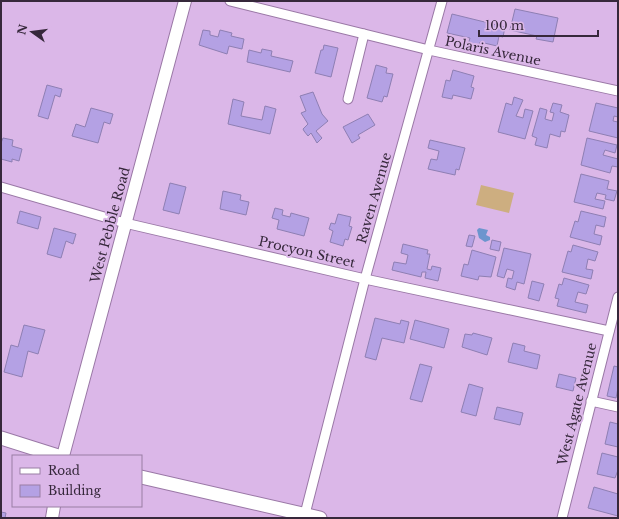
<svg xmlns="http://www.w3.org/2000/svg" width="619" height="519" font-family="'Libre Baskerville',serif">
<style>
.green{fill:#cdae80}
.water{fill:#6c95ce}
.building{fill:#b4a1e4;stroke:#8e7fb3}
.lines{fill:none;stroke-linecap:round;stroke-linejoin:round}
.minor-casing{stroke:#9a78a6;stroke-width:11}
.tertiary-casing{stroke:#9a78a6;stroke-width:14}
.secondary-casing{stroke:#9a78a6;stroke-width:15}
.minor{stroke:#fff;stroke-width:9}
.tertiary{stroke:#fff;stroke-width:12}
.secondary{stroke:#fff;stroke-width:13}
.labels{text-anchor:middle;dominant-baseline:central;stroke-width:4;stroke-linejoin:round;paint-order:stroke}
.street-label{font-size:13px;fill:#36283b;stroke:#dbb7e8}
</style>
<rect width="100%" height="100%" fill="#dbb7e8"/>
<polygon class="green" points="481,185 514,193 509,213 476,205"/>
<polygon class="water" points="479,228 488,230 486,235 490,237 490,240 485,242 479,238 477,230"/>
<g class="building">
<polygon points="515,9 558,18 553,42 536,39 537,36 510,30"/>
<polygon points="452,14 505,27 503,37 499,36 497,46 480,42 478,47 468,45 470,38 447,33"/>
<polygon points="203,30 210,31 210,35 218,37 220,30 232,33 231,36 244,39 242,49 229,46 227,54 199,45"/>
<polygon points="324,45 338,48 331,77 315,73 321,50 323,50"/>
<polygon points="262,49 272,51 271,56 293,61 290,72 247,62 249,50 261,53"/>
<polygon points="376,65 387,68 386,73 393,74 387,97 384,96 382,102 367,98"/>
<polygon points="453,70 474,76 471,87 474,88 471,99 453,95 452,99 442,97 446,80 450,81"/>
<polygon points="47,85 62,89 60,97 55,95 48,119 38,116"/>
<polygon points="313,92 322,114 328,121 316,131 322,138 317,143 311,133 308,136 304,131 303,129 308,124 301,113 306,111 300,96"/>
<polygon points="514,97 523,100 516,116 523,118 525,109 533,111 525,139 498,132 506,103 512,105"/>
<polygon points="233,99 244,102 241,116 262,120 265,106 276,109 270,134 228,124"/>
<polygon points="553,103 562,105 560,112 569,115 565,132 561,131 560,137 550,134 547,148 535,145 537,138 532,136 540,108 547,110 545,119 552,121 554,113 550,112"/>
<polygon points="596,103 618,108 618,117 614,116 613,121 618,122 618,138 589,131"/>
<polygon points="91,108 113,114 110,124 104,122 98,143 72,136 76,124 85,127"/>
<polygon points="368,114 375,125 358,135 360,138 352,143 343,127"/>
<polygon points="3,138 13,140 12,146 22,149 19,161 12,159 12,162 1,159 1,143"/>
<polygon points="587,138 617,145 615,153 605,150 603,155 618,159 618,167 612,166 610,173 581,165"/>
<polygon points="430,140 465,148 459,170 456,169 455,175 428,169 431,159 437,160 439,151 428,148"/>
<polygon points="581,174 609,181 607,189 617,191 614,201 605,199 606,195 597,193 595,199 605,201 603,209 574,202"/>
<polygon points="170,183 186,187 179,214 163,210"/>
<polygon points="223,191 241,195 240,200 249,202 246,215 220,209"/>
<polygon points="275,208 283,210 282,215 290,217 291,213 309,218 304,236 277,229 279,220 272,218"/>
<polygon points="20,211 41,217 38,229 17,223"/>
<polygon points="581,211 606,217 604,227 596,225 594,234 602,236 600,245 570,237 575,221 578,222"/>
<polygon points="338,214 351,217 349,226 352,227 348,240 345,239 343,246 330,242 333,231 329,229 331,223 335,224"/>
<polygon points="54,228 76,234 73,244 66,241 61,258 47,254"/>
<polygon points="469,235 475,236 472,247 466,246"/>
<polygon points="492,240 501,242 499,251 490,249"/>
<polygon points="403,244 428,250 427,254 430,254 427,269 431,270 432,266 441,268 438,281 425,278 426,272 422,272 421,277 392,270 394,262 406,264 408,255 401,253"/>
<polygon points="573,245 598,252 595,261 588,259 586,269 593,270 591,279 562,272 568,251 571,252"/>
<polygon points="504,248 531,254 524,284 517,282 515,290 506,287 508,278 512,279 514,271 507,269 504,278 497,276"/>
<polygon points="472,250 496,257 491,277 479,276 478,280 461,276 464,264 468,265"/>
<polygon points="564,278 589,285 586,294 578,292 575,302 588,305 586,313 557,306 559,299 555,298 559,284 562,285"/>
<polygon points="532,281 544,284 539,301 528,298"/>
<polygon points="375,318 400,324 401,320 409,322 404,343 382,338 376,360 365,357"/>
<polygon points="415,320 449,329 444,348 410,339"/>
<polygon points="24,325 45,330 38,354 28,351 22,377 4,372 11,345 18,347"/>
<polygon points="473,333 492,338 487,355 462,347 465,334 472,335"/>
<polygon points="513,343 525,346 524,351 540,355 537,369 508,362"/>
<polygon points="420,364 432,367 422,402 410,399"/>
<polygon points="614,366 618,367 618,388 616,398 607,396"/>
<polygon points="559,374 576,378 573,391 556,387"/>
<polygon points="469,384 483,388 476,416 461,412"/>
<polygon points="497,407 523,413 520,425 494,419"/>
<polygon points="610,422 618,424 618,447 605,444"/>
<polygon points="602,453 618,457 618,470 615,478 597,474"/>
<polygon points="594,487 618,494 618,516 588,508"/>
<polygon points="1,512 6,513 5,518 1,518"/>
</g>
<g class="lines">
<g class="minor-casing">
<g id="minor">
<polyline points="230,1 429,50 618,91"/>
<polyline points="348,99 364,34"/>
<polyline points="1,187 125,223 365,279 609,331"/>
<polyline points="591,401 618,407"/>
<polyline points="304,518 365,279 442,1"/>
<polyline points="562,518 618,297"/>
</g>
</g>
<g class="tertiary-casing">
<g id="tertiary">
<polyline points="63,456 185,1"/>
<polyline points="52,518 54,506"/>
</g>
</g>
<g class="secondary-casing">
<g id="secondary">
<polyline points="1,438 58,456"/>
<polyline points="141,477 320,518"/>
</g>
</g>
<use href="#minor" class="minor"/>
<use href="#tertiary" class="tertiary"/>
<use href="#secondary" class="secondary"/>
</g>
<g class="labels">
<g class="street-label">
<text transform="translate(493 51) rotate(12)">Polaris Avenue</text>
<text transform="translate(374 198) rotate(-74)">Raven Avenue</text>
<text transform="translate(110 225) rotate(-75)">West Pebble Road</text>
<text transform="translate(307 252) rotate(13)">Procyon Street</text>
<text transform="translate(577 404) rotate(-76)">West Agate Avenue</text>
</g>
</g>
<rect width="619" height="519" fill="none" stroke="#36283b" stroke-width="4"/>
<rect x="12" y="455" width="130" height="52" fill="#dbb7e8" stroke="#997ea3"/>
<rect x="20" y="468" width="20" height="6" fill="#ffffff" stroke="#997ea3"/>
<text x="48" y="475" font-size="12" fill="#36283b">Road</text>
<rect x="20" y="485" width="20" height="12" fill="#b4a1e4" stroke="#997ea3"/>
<text x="48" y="495" font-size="12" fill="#36283b">Building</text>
<g transform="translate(32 32) rotate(284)" stroke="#dbb7e8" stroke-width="3" paint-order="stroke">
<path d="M0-3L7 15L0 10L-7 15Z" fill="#36283b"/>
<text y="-6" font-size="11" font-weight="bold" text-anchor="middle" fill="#36283b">N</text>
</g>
<path d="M479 30v6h119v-6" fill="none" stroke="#36283b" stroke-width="2"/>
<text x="485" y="30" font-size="12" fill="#36283b" stroke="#dbb7e8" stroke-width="3" paint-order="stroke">100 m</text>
</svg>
